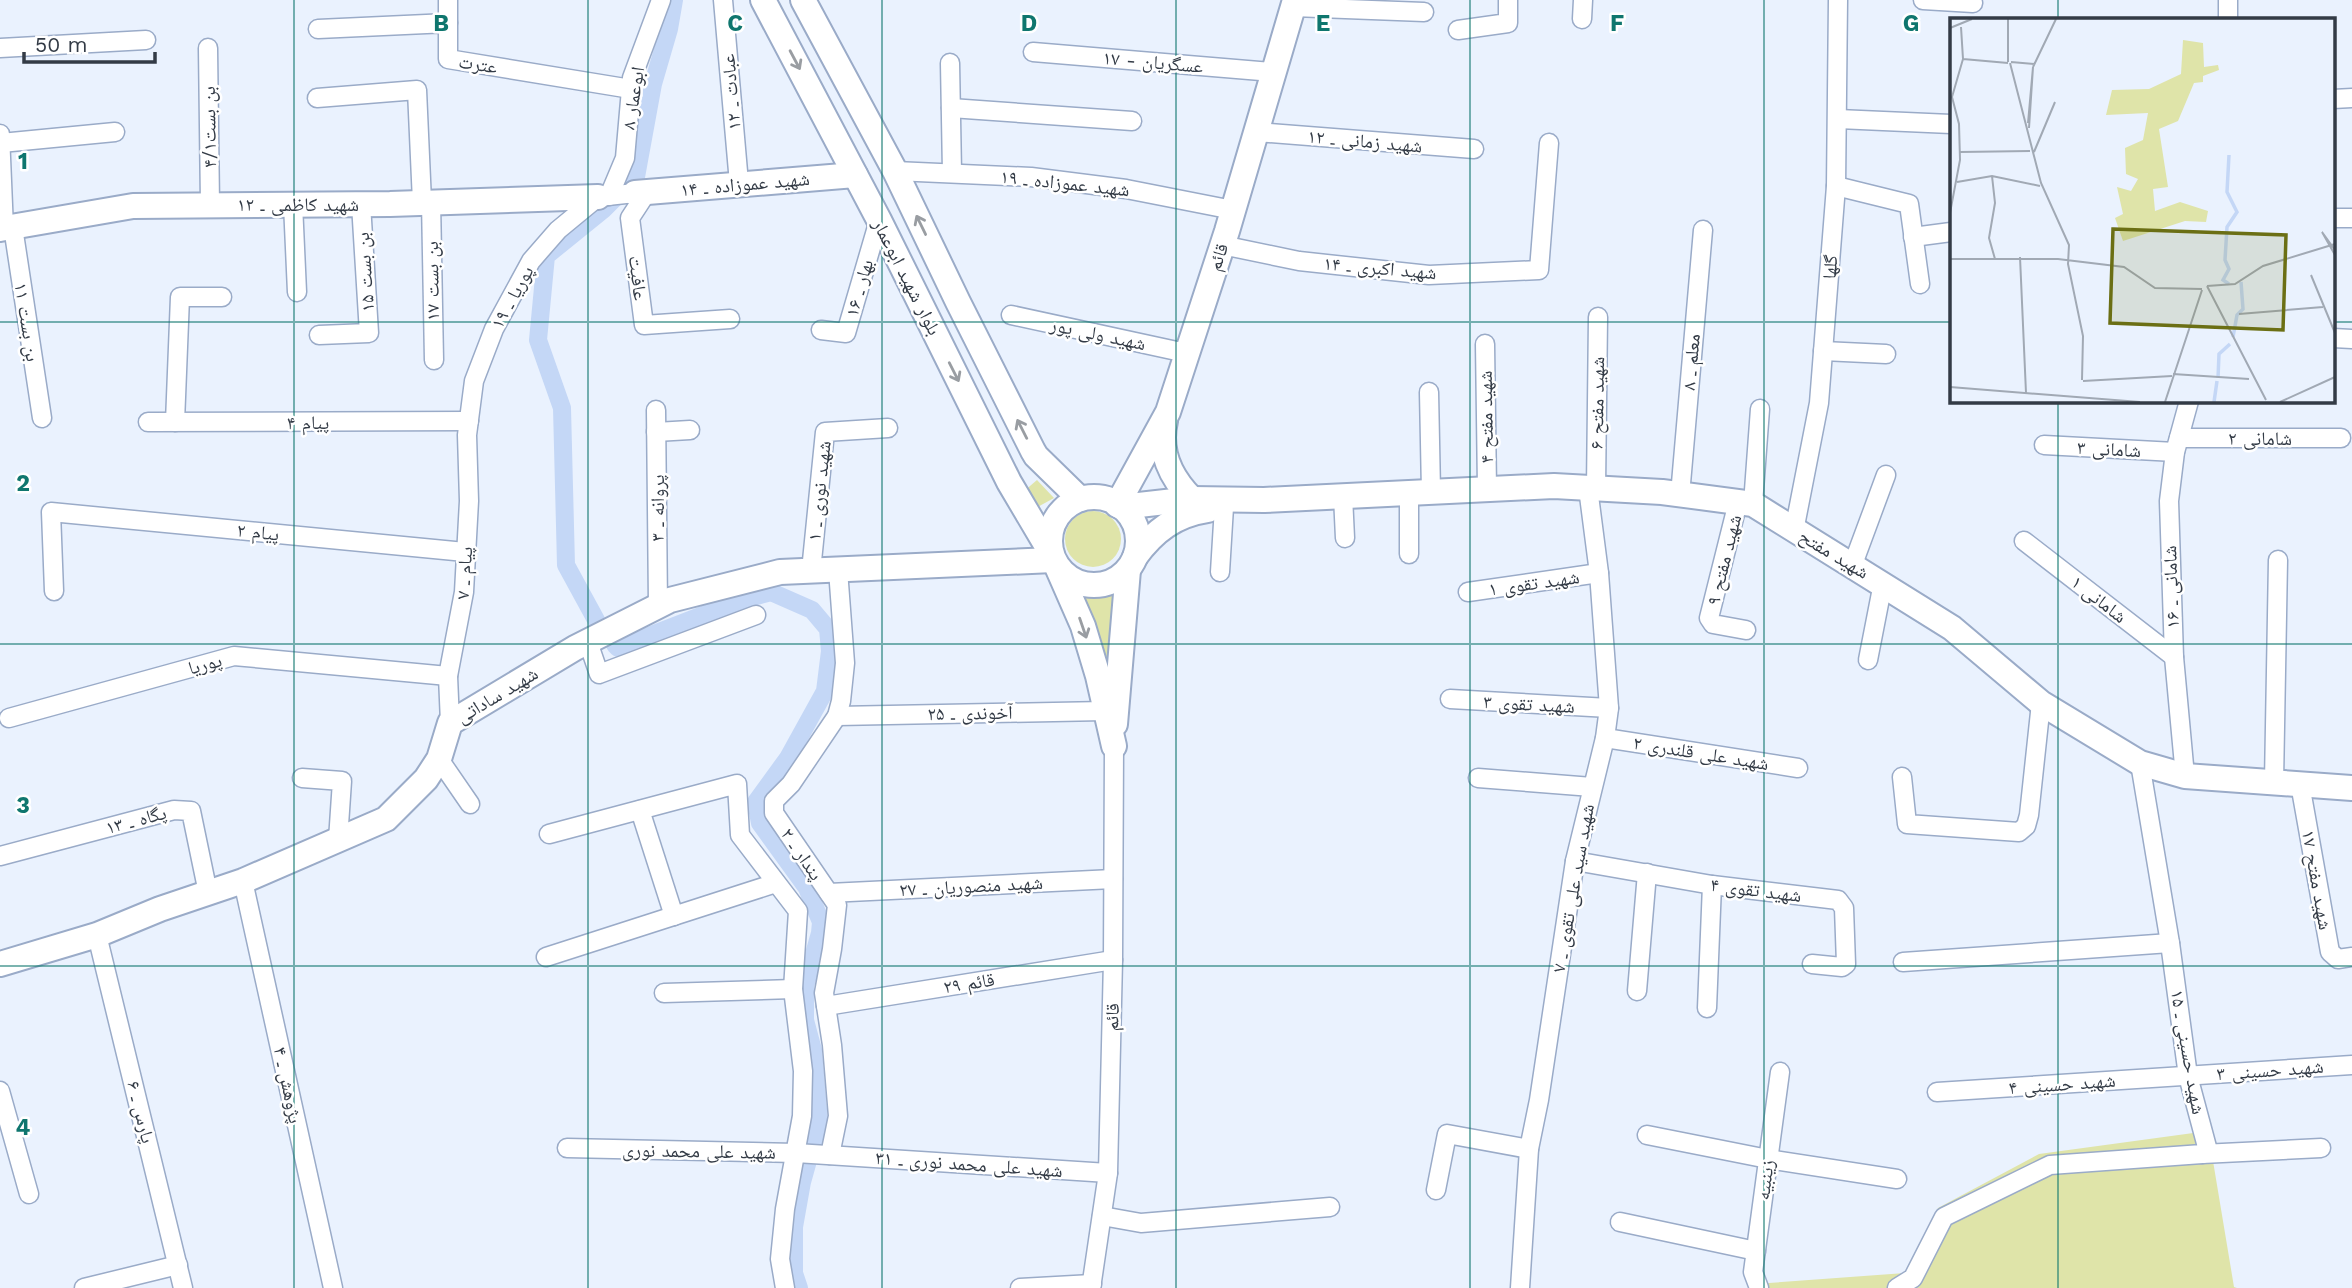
<svg xmlns="http://www.w3.org/2000/svg" width="2352" height="1288" font-family="'Work Sans','Noto Naskh Arabic',sans-serif">
<style>
.green{fill:#dfe4a9}
.lines{fill:none;stroke-linecap:round;stroke-linejoin:round}
.canal{stroke:#c4d7f6;stroke-width:18}
.street-casing{stroke:#9aabc8;stroke-width:21}
.secondary-casing{stroke:#9aabc8;stroke-width:28}
.street{stroke:#fff;stroke-width:18}
.secondary{stroke:#fff;stroke-width:24}
.oneway{stroke:#999da2}
.grid{fill:none;stroke:#0f766e;stroke-width:2;stroke-opacity:0.55}
.labels{text-anchor:middle;dominant-baseline:central;stroke-width:5;stroke-linejoin:round;paint-order:stroke}
.street-label{font-size:19px;fill:#333b46;stroke:#fff}
.inset-river{fill:none;stroke:#c4d7f6;stroke-width:3.5}
.inset-road{fill:none;stroke:#a1a9b4;stroke-width:2}
.view{fill:#6b6f14;fill-opacity:0.15;stroke:#6b6f14;stroke-width:3.5}
.inset-edge{fill:none;stroke:#333b46;stroke-width:3.5}
.grid-label{font-size:23px;text-anchor:middle;font-weight:bold;fill:#0f766e;stroke:#fff;stroke-width:5;stroke-linejoin:round;paint-order:stroke}
</style>
<rect width="100%" height="100%" fill="#eaf2fe"/>
<g class="green">
<polygon points="1037,480 1054,498 1034,509 1023,492"/>
<circle cx="1093" cy="539" r="28"/>
<polygon points="1114,595 1111,701 1084,598 1104,598"/>
<polygon points="2208,1131 2234,1287 2237,1288 1750,1288 1769,1283 1905,1273 1938,1208 2039,1154"/>
</g>
<g class="lines">
<g class="canal">
<polyline points="596,620 566,565 562,408 538,340 546,256 604,209 636,177 653,84 669,29 674,0"/>
<polyline points="615,645 618,648 742,600 771,592 812,610 828,629 830,651 825,691 788,758 756,802 760,823 807,888 821,922 820,933 805,986 805,1020 813,1050 819,1121 802,1182 794,1227 794,1273 799,1288"/>
</g>
<g class="street-casing">
<g id="street">
<polyline points="448,0 448,23"/>
<polyline points="723,0 739,183"/>
<polyline points="1923,0 1973,3"/>
<polyline points="1293,7 1424,12"/>
<polyline points="1582,19 1583,0"/>
<polyline points="2228,19 2228,0"/>
<polyline points="318,29 448,23 448,59 631,89"/>
<polyline points="1458,30 1508,23 1508,0"/>
<polyline points="0,48 146,40"/>
<polyline points="208,48 210,205"/>
<polyline points="1033,52 1273,72"/>
<polyline points="950,63 952,173"/>
<polyline points="317,98 417,90 422,202"/>
<polyline points="2333,99 2352,98"/>
<polyline points="951,108 1132,121"/>
<polyline points="1838,119 1951,124"/>
<polyline points="1256,132 1474,149"/>
<polyline points="0,134 4,229"/>
<polyline points="1,143 115,132"/>
<polyline points="895,171 1031,177 1126,189 1233,210"/>
<polyline points="1836,186 1909,204 1920,284"/>
<polyline points="647,192 630,218 644,325 730,319"/>
<polyline points="609,196 625,158 632,78 661,0"/>
<polyline points="431,201 434,360"/>
<polyline points="293,204 297,292"/>
<polyline points="2333,218 2352,218"/>
<polyline points="13,227 42,418"/>
<polyline points="1913,237 1951,232"/>
<polyline points="1222,245 1299,261 1429,275 1539,270 1549,143"/>
<polyline points="1011,315 1186,353"/>
<polyline points="821,330 846,333 879,220"/>
<polyline points="319,335 369,333 361,204"/>
<polyline points="2333,338 2352,339"/>
<polyline points="1485,344 1487,489"/>
<polyline points="1823,351 1886,354"/>
<polyline points="1429,392 1431,492"/>
<polyline points="656,410 658,606"/>
<polyline points="148,422 469,421"/>
<polyline points="175,422 180,297 222,297"/>
<polyline points="656,432 690,430"/>
<polyline points="2179,438 2341,438"/>
<polyline points="2044,445 2175,452"/>
<polyline points="1596,488 1598,317"/>
<polyline points="1409,493 1409,554"/>
<polyline points="1680,495 1703,230"/>
<polyline points="1343,496 1345,538"/>
<polyline points="1738,502 1709,618 1713,624 1746,630"/>
<polyline points="1753,504 1760,409"/>
<polyline points="1794,531 1819,403 1836,186 1838,0"/>
<polyline points="2024,541 2174,657"/>
<polyline points="1853,564 1886,475"/>
<polyline points="811,571 825,432 888,428"/>
<polyline points="1220,572 1224,507"/>
<polyline points="54,591 51,512 465,552"/>
<polyline points="1468,592 1599,573"/>
<polyline points="588,642 599,674 756,615"/>
<polyline points="1868,660 1883,583"/>
<polyline points="1450,699 1609,708"/>
<polyline points="837,716 1104,711"/>
<polyline points="9,718 234,656 448,676"/>
<polyline points="450,723 448,676 464,592 469,501 467,435 474,381 494,329 531,261 558,230 598,197 635,193"/>
<polyline points="1605,738 1798,768"/>
<polyline points="439,759 470,804"/>
<polyline points="2185,776 2174,657 2169,501 2175,452 2189,401"/>
<polyline points="1902,777 1907,824 2019,832 2026,826 2029,815 2041,703"/>
<polyline points="302,778 342,781 338,840"/>
<polyline points="1478,778 1592,787"/>
<polyline points="2274,782 2278,560"/>
<polyline points="2300,784 2330,952 2338,959 2352,957"/>
<polyline points="640,810 674,916"/>
<polyline points="549,834 737,784 740,835 798,911 793,989 803,1071 802,1116 785,1209 780,1259 785,1288"/>
<polyline points="0,856 174,810 191,811 208,893"/>
<polyline points="1575,861 1712,885 1838,900 1844,908 1846,964 1842,967 1812,964"/>
<polyline points="243,881 333,1288"/>
<polyline points="829,893 1113,879"/>
<polyline points="97,935 183,1288"/>
<polyline points="546,957 776,883"/>
<polyline points="1903,962 2170,943"/>
<polyline points="1637,991 1647,873"/>
<polyline points="664,993 793,989"/>
<polyline points="826,1006 1113,960"/>
<polyline points="1707,1008 1712,885"/>
<polyline points="0,1091 29,1194"/>
<polyline points="1937,1092 2352,1065"/>
<polyline points="1647,1135 1768,1159 1897,1179"/>
<polyline points="567,1148 796,1153 1108,1173"/>
<polyline points="2202,1154 2321,1148"/>
<polyline points="830,1155 838,1116 832,1045 824,993 832,949 837,905 774,813 774,801 791,784 837,716 841,701 845,663 838,570"/>
<polyline points="1436,1190 1447,1134 1529,1149"/>
<polyline points="1102,1216 1141,1223 1330,1207"/>
<polyline points="1620,1222 1756,1251"/>
<polyline points="84,1288 178,1265"/>
<polyline points="1020,1288 1092,1284"/>
<polyline points="1091,1288 1108,1173 1113,960 1114,746"/>
<polyline points="1520,1288 1529,1149 1539,1100 1575,861 1605,738 1609,708 1599,573 1588,488"/>
<polyline points="1759,1288 1753,1272 1780,1072"/>
<polyline points="1897,1288 1913,1278 1944,1217 2050,1165 2202,1154 2207,1147 2188,1076 2170,943 2140,763"/>
</g>
</g>
<g class="secondary-casing">
<g id="secondary">
<polyline points="763,0 879,220 1009,482 1051,553"/>
<polyline points="803,0 895,171 958,302 1033,451 1036,456 1080,499"/>
<polyline points="635,193 855,175"/>
<polyline points="0,229 133,206 390,204 598,197"/>
<path d="M1165 421C1158 451 1171 478 1192 499"/>
<circle cx="1094" cy="541" r="44"/>
<polyline points="1117,505 1168,412 1227,231 1295,0"/>
<polyline points="1121,507 1192,499 1264,500 1554,486 1662,492 1753,504 1952,628 2041,703 2140,763 2185,776 2352,788"/>
<path d="M1135 557C1154 531 1175 515 1208 510"/>
<polyline points="1058,569 1083,626 1098,676 1114,746"/>
<polyline points="1115,724 1128,570"/>
<polyline points="0,964 97,935 160,909 243,881 386,819 426,779 439,759 450,723 575,648 670,600 780,572 1053,560"/>
</g>
</g>
<use href="#street" class="street"/>
<use href="#secondary" class="secondary"/>
</g>
<defs><path id="oneway-shaft" d="M-6 0H5M1.5-3L5.5 0L1.5 3" fill="none" stroke-width="1.6" stroke-linecap="round" stroke-linejoin="round" transform="scale(1.75)"/></defs>
<g class="oneway">
<use href="#oneway-shaft" transform="translate(795 60) rotate(62)"/>
<use href="#oneway-shaft" transform="translate(921 225) rotate(-116)"/>
<use href="#oneway-shaft" transform="translate(954 372) rotate(63)"/>
<use href="#oneway-shaft" transform="translate(1022 429) rotate(-117)"/>
<use href="#oneway-shaft" transform="translate(1083 628) rotate(71)"/>
</g>
<path class="grid" d="M294 0V1288M588 0V1288M882 0V1288M1176 0V1288M1470 0V1288M1764 0V1288M2058 0V19M0 322H1951M2333 322H2352M2058 401V1288M0 644H2352M0 966H2352"/>
<g class="labels">
<g class="street-label">
<text transform="translate(1153 62) rotate(5)">عسگریان - ۱۷</text>
<text transform="translate(478 64) rotate(9)">عترت</text>
<text transform="translate(731 92) rotate(-95)">عبادت ـ ۱۲</text>
<text transform="translate(633 98) rotate(-81)">ابوعمار ۸</text>
<text transform="translate(209 127) rotate(-91)">بن بست۴/۱</text>
<text transform="translate(1365 141) rotate(5)">شهید زمانی ـ ۱۲</text>
<text transform="translate(1065 183) rotate(6)">شهید عموزاده ـ ۱۹</text>
<text transform="translate(745 184) rotate(-5)">شهید عموزاده ـ ۱۴</text>
<text x="298" y="204">شهید کاظمی ـ ۱۲</text>
<text transform="translate(1218 257) rotate(-71)">قائم</text>
<text transform="translate(1830 267) rotate(-85)">گلها</text>
<text transform="translate(1380 268) rotate(5)">شهید اکبری ـ ۱۴</text>
<text transform="translate(365 272) rotate(-94)">بن بست ۱۵</text>
<text transform="translate(907 277) rotate(63)">بلوار شهید ابوعمار</text>
<text transform="translate(638 278) rotate(83)">عافیت</text>
<text transform="translate(432 281) rotate(-91)">بن بست ۱۷</text>
<text transform="translate(859 288) rotate(-74)">بهار ـ ۱۶</text>
<text transform="translate(512 297) rotate(-61)">پوریا ـ ۱۹</text>
<text transform="translate(27 322) rotate(81)">بن بست ۱۱</text>
<text transform="translate(1098 334) rotate(12)">شهید ولی پور</text>
<text transform="translate(1691 362) rotate(-85)">معلم ـ ۸</text>
<text transform="translate(1597 403) rotate(-89)">شهید مفتح ۶</text>
<text transform="translate(1486 417) rotate(-91)">شهید مفتح ۴</text>
<text x="308" y="422">پیام ۴</text>
<text x="2260" y="438">شامانی ۲</text>
<text transform="translate(2109 449) rotate(3)">شامانی ۳</text>
<text transform="translate(819 491) rotate(-84)">شهید نوری ـ ۱</text>
<text transform="translate(657 508) rotate(-90)">پروانه ـ ۳</text>
<text transform="translate(258 532) rotate(6)">پیام ۲</text>
<text transform="translate(1834 554) rotate(31)">شهید مفتح</text>
<text transform="translate(1724 560) rotate(-76)">شهید مفتح ۹</text>
<text transform="translate(464 573) rotate(-86)">پیام ـ ۷</text>
<text transform="translate(1534 583) rotate(-8)">شهید تقوی ۱</text>
<text transform="translate(2171 587) rotate(-92)">شامانی ـ ۱۶</text>
<text transform="translate(2099 599) rotate(38)">شامانی ۱</text>
<text transform="translate(205 664) rotate(-15)">پوریا</text>
<text transform="translate(497 695) rotate(-31)">شهید ساداتی</text>
<text transform="translate(1529 704) rotate(3)">شهید تقوی ۳</text>
<text transform="translate(970 713) rotate(-1)">آخوندی ـ ۲۵</text>
<text transform="translate(1701 753) rotate(9)">شهید علی قلندری ۲</text>
<text transform="translate(136 820) rotate(-15)">پگاه ـ ۱۳</text>
<text transform="translate(802 854) rotate(56)">پندار ـ ۲</text>
<text transform="translate(2317 880) rotate(80)">شهید مفتح ۱۷</text>
<text transform="translate(971 886) rotate(-3)">شهید منصوریان ـ ۲۷</text>
<text transform="translate(1573 888) rotate(-80)">شهید سید علی تقوی ـ ۷</text>
<text transform="translate(1756 890) rotate(7)">شهید تقوی ۴</text>
<text transform="translate(969 983) rotate(-9)">قائم ۲۹</text>
<text transform="translate(1112 1017) rotate(-88)">قائم</text>
<text transform="translate(2188 1052) rotate(80)">شهید حسینی ـ ۱۵</text>
<text transform="translate(2270 1070) rotate(-4)">شهید حسینی ۳</text>
<text transform="translate(2062 1084) rotate(-4)">شهید حسینی ۴</text>
<text transform="translate(288 1085) rotate(78)">پژوهش ـ ۴</text>
<text transform="translate(141 1112) rotate(76)">پارس ـ ۶</text>
<text transform="translate(699 1151) rotate(1)">شهید علی محمد نوری</text>
<text transform="translate(969 1164) rotate(4)">شهید علی محمد نوری ـ ۳۱</text>
<text transform="translate(1765 1180) rotate(-83)">زینبیه</text>
</g>
</g>
<g transform="translate(1950 18)">
<rect width="385" height="385" fill="#eaf2fe"/>
<path d="M233 22 253 25 254 49 268 47 269 52 253 58V64L244 65 228 103 209 111 218 169 203 171 205 193 230 184 258 193 256 204 235 203 173 223 165 200 173 196 167 169 181 173 188 161 176 156 175 130 193 122 198 95 156 97 162 72 199 71 231 56Z" fill="#dfe4a9"/>
<path class="inset-river" d="M279 266 273 262 279 251 275 242 277 209 287 194 277 174 279 137M283 319 287 297 293 291 291 264M268 360 269 336 280 326M264 384 267 363"/>
<path class="inset-road" d="M0 10 22 1M13 41 58 45M58 44V1M61 44 85 46M60 45 91 165 119 227 118 246 133 318 132 362M83 49 106 1M78 105 83 49 79 110M10 134 80 133M84 134 105 84M42 158 45 185 39 220 45 241M7 164 42 158 90 168M0 195 10 142 9 106 2 79 13 41 11 9M385 232 372 214 385 237M70 239 76 375M0 241H108L174 249 205 270 252 271M361 257 385 315M257 268 285 266 313 248 385 226M257 268 316 382M289 296 373 289M223 356 299 361M133 363 222 358M0 369 190 384M215 384 252 272M330 384 385 359"/>
<path class="view" d="M163 211 336 217 333 312 160 305Z"/>
<rect width="385" height="385" class="inset-edge"/>
</g>
<g class="grid-label">
<text x="441" y="31">B</text>
<text x="735" y="31">C</text>
<text x="1029" y="31">D</text>
<text x="1323" y="31">E</text>
<text x="1617" y="31">F</text>
<text x="1911" y="31">G</text>
<text x="23" y="169">1</text>
<text x="23" y="491">2</text>
<text x="23" y="813">3</text>
<text x="23" y="1135">4</text>
</g>
<path d="M24 52v10h131v-10" fill="none" stroke="#333b46" stroke-width="3.5"/>
<text x="35" y="52" font-size="21" fill="#333b46" stroke="#ffffff" stroke-width="5" paint-order="stroke">50 m</text>
</svg>
